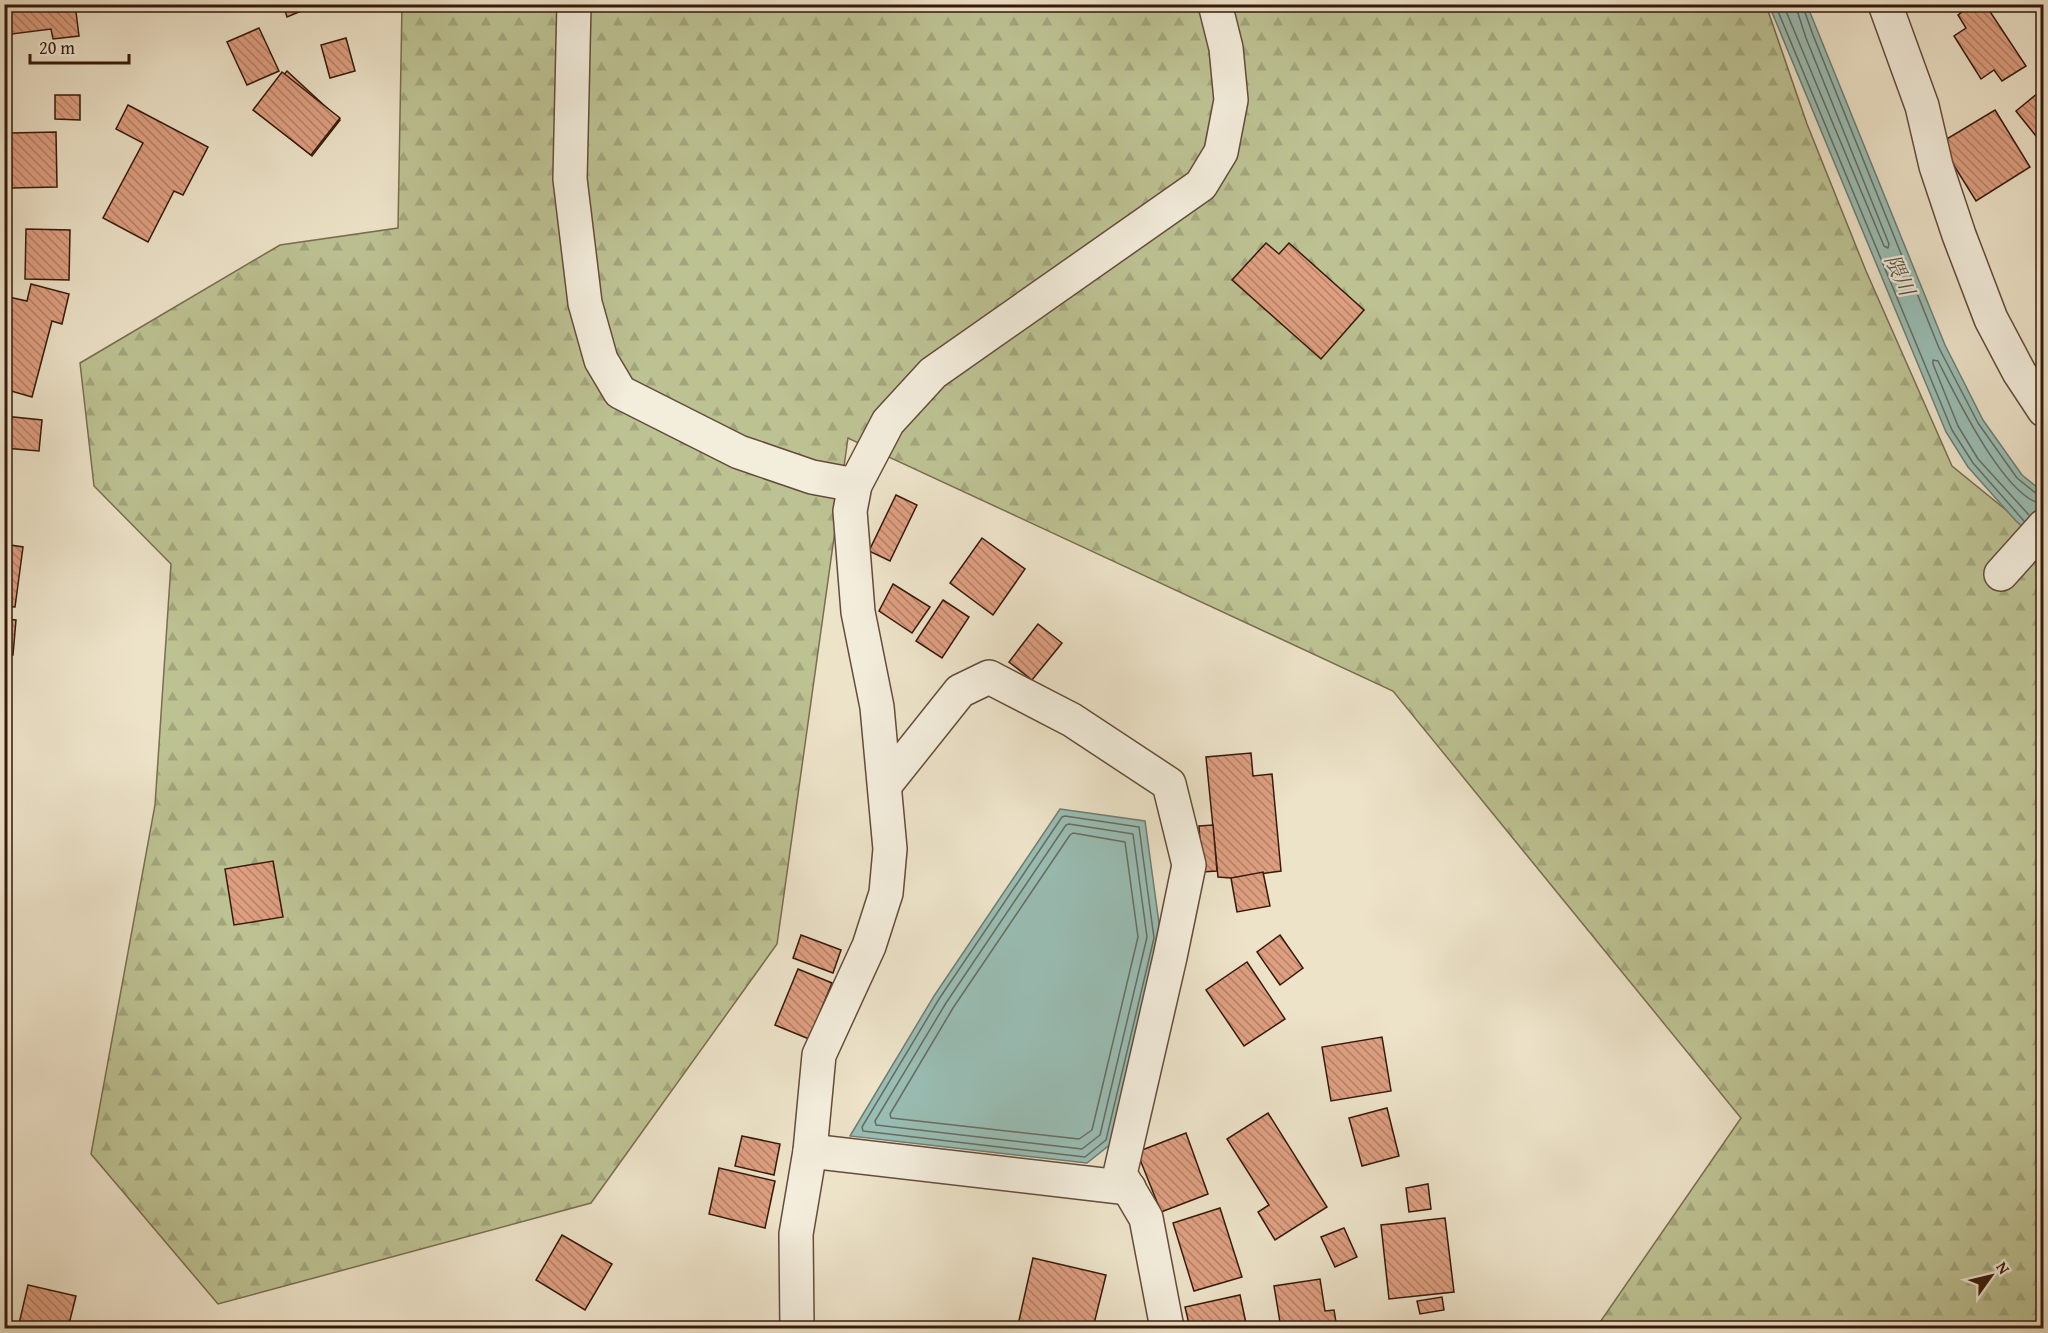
<svg xmlns="http://www.w3.org/2000/svg" width="2048" height="1333" font-family="'Gentium Book Plus','Noto Serif JP',serif">
<style>
.forest{fill:url(#forest-firs);stroke:#7a6e4e;stroke-width:1.5}
.water{fill:#99beb5;stroke:#717c71;stroke-width:1.5}
.lines{fill:none;stroke-linecap:round;stroke-linejoin:round}
.shore{stroke:#686c60;stroke-width:1.5}
.building{fill:url(#building-back-hatch);stroke:#36190a;stroke-width:1.5}
.minor-casing{stroke:#644c3a;stroke-width:36}
.minor{stroke:#f3eddc;stroke-width:33}
.labels{text-anchor:middle;dominant-baseline:central;stroke-width:4.5;stroke-linejoin:round;paint-order:stroke}
.water-label{font-size:21px;font-style:italic;fill:#595346;stroke:#f3eddc}
</style>
<defs>
<pattern id="forest-firs" width="22" height="20" patternUnits="userSpaceOnUse" patternTransform="scale(1.5)"><rect width="22" height="20" fill="#bdc293"/><path d="M5 1l3.5 6h-7zM16 11l3.5 6h-7z" fill="#a3a67d"/></pattern>
<pattern id="building-back-hatch" width="6" height="6" patternUnits="userSpaceOnUse" patternTransform="scale(1.5)"><rect width="6" height="6" fill="#de9f81"/><path d="M-1 5l2 2M0 0l6 6M5-1l2 2" fill="none" stroke="#b58168"/></pattern>
</defs>
<rect width="100%" height="100%" fill="#ede3c9"/>
<filter id="stains"><feTurbulence type="fractalNoise" baseFrequency=".00333" numOctaves="4"/><feColorMatrix values="0 0 0 0 .2 0 0 0 0 .09 0 0 0 0 .02 0 0 0 .5 -.17"/></filter>
<radialGradient id="worn" r=".72"><stop offset=".6" stop-color="#630" stop-opacity="0"/><stop offset="1" stop-color="#630" stop-opacity=".3"/></radialGradient>
<polygon class="forest" points="402,5 1766,5 1807,124 1866,271 1952,466 2043,540 2043,1328 1596,1328 1741,1118 1393,691 848,438 777,944 591,1203 218,1304 91,1154 155,805 171,564 94,486 80,363 280,245 398,228"/>
<g class="water">
<polygon points="1769,5 1807,5 1945,345 1983,420 2022,475 2043,492 2043,545 2016,521 1968,467 1946,432"/>
<polygon points="1060,809 1145,821 1161,938 1112,1143 1087,1163 850,1136 934,996"/>
</g>
<g class="lines">
<g class="shore">
<polyline points="1775,4 1952,430 1973,463 2024,521"/>
<polyline points="1783,4 1884,246 1888,248 1889,244 1806,38 1795,4"/>
<polyline points="1802,4 1813,35 1939,348 1978,423 2017,478 2038,495 2044,496"/>
<path d="M2029 515 1978 459 1958 426 1933 364V360L1938 361C1954 392 2006 502 2044 504"/>
<polygon points="1065,816 1139,827 1154,938 1106,1140 1085,1157 863,1131 862,1127 939,999 1062,817"/>
<polygon points="1069,824 1133,834 1147,937 1100,1135 1082,1149 876,1125 875,1121 946,1003 1066,825"/>
<polygon points="1073,833 1125,842 1138,937 1092,1130 1079,1139 891,1118 890,1114 953,1008 1070,835"/>
</g>
</g>
<g class="building">
<polygon points="4,4 52,4 53,7 75,4 79,36 53,39 51,29 4,35"/>
<polygon points="283,4 318,4 287,17"/>
<polygon points="1973,4 1985,4 2026,66 2002,81 1994,70 1981,79 1954,36 1966,28 1958,15"/>
<polygon points="259,28 279,71 247,85 227,42"/>
<polygon points="346,38 355,71 330,78 321,45"/>
<polygon points="287,71 340,120 312,156 254,110"/>
<polygon points="282,72 340,118 311,155 253,110"/>
<polygon points="2044,88 2044,146 2016,111"/>
<polygon points="55,95 80,95 80,120 55,119"/>
<polygon points="128,105 208,147 183,195 174,191 148,242 103,218 143,143 116,129"/>
<polygon points="1995,110 2030,167 1976,201 1940,143"/>
<polygon points="56,132 57,187 12,188 11,133"/>
<polygon points="26,229 70,230 69,280 25,279"/>
<polygon points="1266,243 1279,254 1289,243 1364,310 1321,359 1232,280"/>
<polygon points="31,284 69,294 62,324 52,321 32,397 4,389 4,296 27,301"/>
<polygon points="4,416 42,420 39,451 4,448"/>
<polygon points="896,495 917,505 890,561 869,551"/>
<polygon points="982,538 1025,569 993,615 950,583"/>
<polygon points="4,544 23,547 15,607 4,606"/>
<polygon points="893,584 930,607 912,633 879,611"/>
<polygon points="943,600 969,617 942,658 916,641"/>
<polygon points="4,619 16,620 13,655 4,654"/>
<polygon points="1038,624 1062,643 1032,680 1009,662"/>
<polygon points="4,666 11,667 4,716"/>
<polygon points="1251,753 1253,776 1272,774 1281,871 1231,878 1218,877 1206,757"/>
<polygon points="1213,825 1217,871 1202,872 1199,826"/>
<polygon points="273,861 283,917 234,925 225,869"/>
<polygon points="1263,872 1270,906 1237,912 1231,878"/>
<polygon points="801,935 841,950 833,973 793,958"/>
<polygon points="1280,935 1303,968 1280,985 1257,952"/>
<polygon points="1247,962 1285,1019 1244,1046 1206,990"/>
<polygon points="798,969 832,983 809,1039 775,1025"/>
<polygon points="1382,1037 1391,1091 1331,1101 1322,1047"/>
<polygon points="1387,1108 1399,1156 1362,1166 1349,1118"/>
<polygon points="1268,1113 1327,1207 1275,1240 1258,1212 1269,1205 1227,1139"/>
<polygon points="1186,1133 1208,1194 1161,1212 1137,1152"/>
<polygon points="742,1136 780,1144 774,1175 735,1166"/>
<polygon points="719,1168 775,1181 765,1228 709,1214"/>
<polygon points="1428,1184 1431,1209 1409,1212 1406,1188"/>
<polygon points="1220,1208 1242,1277 1194,1291 1173,1223"/>
<polygon points="1445,1218 1454,1292 1389,1299 1381,1225"/>
<polygon points="1344,1228 1357,1257 1335,1267 1321,1237"/>
<polygon points="562,1235 612,1264 585,1310 536,1280"/>
<polygon points="1033,1258 1106,1275 1093,1328 1031,1328 1018,1325"/>
<polygon points="1320,1279 1325,1311 1334,1310 1337,1328 1281,1328 1274,1286"/>
<polygon points="28,1285 76,1296 68,1328 18,1328"/>
<polygon points="1240,1295 1247,1328 1190,1328 1185,1307"/>
<polygon points="1442,1297 1444,1310 1420,1314 1417,1301"/>
</g>
<g class="lines">
<g class="minor-casing">
<g id="minor">
<polyline points="574,4 570,179 585,303 601,360 620,392 739,452 812,477 855,485"/>
<polyline points="1885,4 1922,106 1936,166 1959,235 1991,319 2019,372 2044,410"/>
<polyline points="2001,574 2044,526"/>
<polyline points="885,785 960,691 989,677 1072,720 1169,784 1189,865 1170,957 1120,1174 1146,1218 1167,1328"/>
<polyline points="810,1151 1129,1188"/>
<polyline points="797,1328 796,1234 810,1151 819,1055 869,946 886,893 890,849 877,707 858,612 850,511 855,485 888,422 933,373 1201,185 1221,152 1231,100 1226,48 1215,4"/>
</g>
</g>
<use href="#minor" class="minor"/>
</g>
<g class="labels">
<g class="water-label">
<text transform="translate(1900 275) rotate(66)">隈川</text>
</g>
</g>
<rect width="2048" height="1333" fill="none" stroke="#ede3c9" stroke-width="24"/>
<rect x="6" y="6" width="2036" height="1321" fill="none" stroke="#36190a" stroke-width="3"/>
<rect x="12" y="12" width="2024" height="1309" fill="none" stroke="#36190a" stroke-width="1.5"/>
<g transform="translate(1991 1276) rotate(56)" stroke="#f3eddc" stroke-width="4.5" paint-order="stroke">
<path d="M0-4.5L10 22L0 15L-10 22Z" fill="#36190a"/>
<text y="-9" font-size="16" font-weight="bold" text-anchor="middle" fill="#36190a">N</text>
</g>
<path d="M30 54v9h99v-9" fill="none" stroke="#36190a" stroke-width="3"/>
<text x="39" y="54" font-size="18" fill="#36190a" stroke="#f3eddc" stroke-width="4.5" paint-order="stroke">20 m</text>
<rect width="100%" height="100%" filter="url(#stains)"/>
<rect width="100%" height="100%" fill="url(#worn)"/>
</svg>
